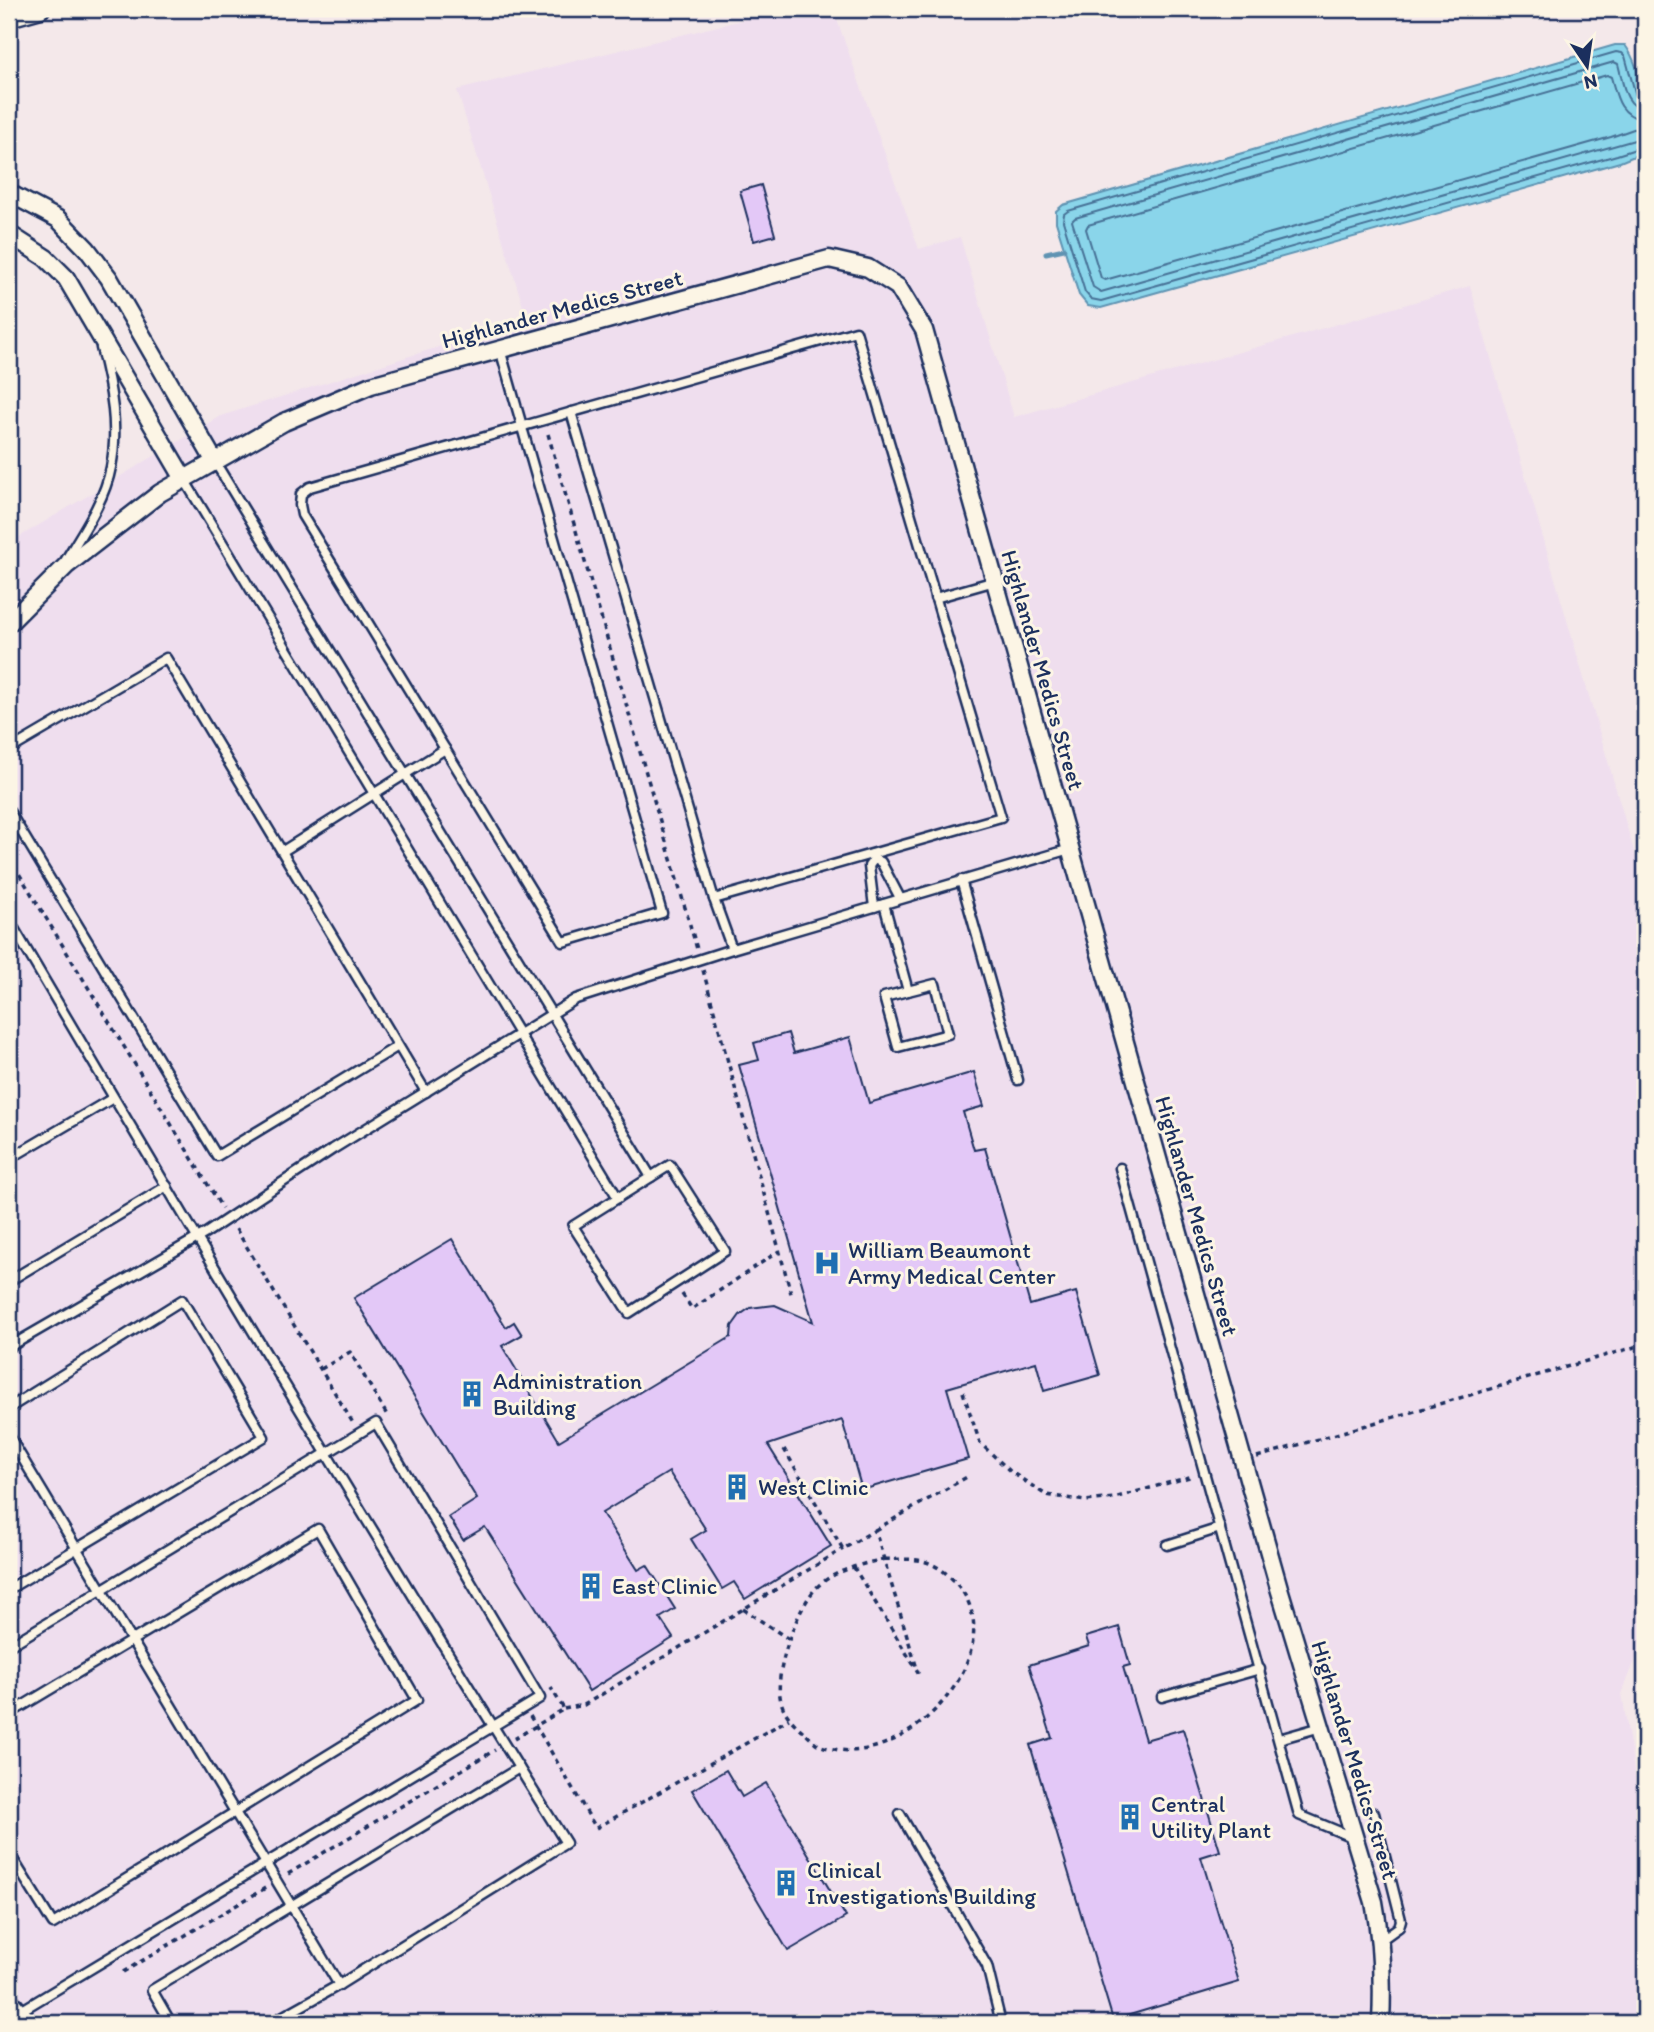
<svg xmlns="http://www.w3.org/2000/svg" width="1654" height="2032" font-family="Itim,sans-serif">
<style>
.built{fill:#efdeee}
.water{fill:#8ad5ea;stroke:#5e93b2;stroke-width:2}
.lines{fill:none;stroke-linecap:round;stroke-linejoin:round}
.shore{stroke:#477196;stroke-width:2}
.stream{stroke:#5e93b2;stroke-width:5}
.building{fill:#e3c8f7;stroke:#1b2f5e;stroke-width:2}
.service-casing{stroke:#1b2f5e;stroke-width:13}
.minor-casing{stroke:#1b2f5e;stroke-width:21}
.path{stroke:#1b2f5e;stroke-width:3.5;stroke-dasharray:5 5;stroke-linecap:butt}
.service{stroke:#fcf5e5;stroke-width:8}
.minor{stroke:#fcf5e5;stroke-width:16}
.labels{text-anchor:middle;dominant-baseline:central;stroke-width:6;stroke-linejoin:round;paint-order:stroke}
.street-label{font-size:23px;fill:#1b2f5e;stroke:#fcf5e5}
.poi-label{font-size:23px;fill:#1b2f5e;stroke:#fcf5e5;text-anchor:start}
</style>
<rect width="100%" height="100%" fill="#f4e8ea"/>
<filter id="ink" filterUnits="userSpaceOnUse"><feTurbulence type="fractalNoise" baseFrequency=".0143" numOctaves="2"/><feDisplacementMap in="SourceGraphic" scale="14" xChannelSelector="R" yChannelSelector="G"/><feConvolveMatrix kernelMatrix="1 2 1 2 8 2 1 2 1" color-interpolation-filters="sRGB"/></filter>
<g filter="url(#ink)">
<polygon class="built" points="787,9 833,9 919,249 960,237 1014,417 1470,286 1645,889 1645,1636 1622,1693 1645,1843 1644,2023 9,2023 9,543 221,416 527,319 457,90"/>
<path class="water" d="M1615 45H1625C1643 69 1649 123 1644 152L1620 162 1101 308 1088 306 1079 295 1056 222V211L1063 205Z"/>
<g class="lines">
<g class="shore">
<path d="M1607 75 1611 77C1617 98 1619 114 1642 120V126L1611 137 1105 280 1101 278 1086 229 1088 225Z"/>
<polyline points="1645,100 1636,96 1625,56 1622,53 1616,52 1068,211 1064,214 1063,221 1085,292 1091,299 1101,301 1617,155 1645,146"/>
<path d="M1645 109C1624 108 1623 81 1618 64L1614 62 1075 218 1072 221 1093 287 1101 292 1645 137"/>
</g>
<polyline class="stream" points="1046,253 1064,249"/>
</g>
<g class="building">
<polygon points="761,185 775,235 754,241 740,191"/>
<polygon points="788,1033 794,1053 850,1037 869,1103 974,1072 984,1106 963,1112 974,1150 985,1148 1030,1305 1076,1292 1100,1375 1044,1391 1036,1362 947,1388 968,1459 862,1490 842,1420 768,1445 831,1546 745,1599 734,1582 722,1589 691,1539 706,1530 669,1472 602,1513 638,1570 647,1565 675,1609 660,1618 673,1638 589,1691 485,1527 463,1540 449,1517 477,1499 354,1298 452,1239 506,1327 514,1322 522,1335 502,1346 559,1441 731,1337 732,1326 740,1315 750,1308 775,1305 813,1322 739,1065 759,1060 754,1043"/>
<polygon points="1119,1627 1130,1665 1123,1667 1145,1740 1183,1729 1220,1851 1201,1857 1239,1982 1113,2020 1030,1745 1052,1738 1029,1665 1089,1646 1086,1637"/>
<polygon points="726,1770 742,1797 766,1783 846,1917 788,1951 692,1790"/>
</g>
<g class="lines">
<g class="service-casing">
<g id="service">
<polyline points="500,349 522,426 523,431 662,913 563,942 302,515 300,505 301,494 310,487 856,331 1001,817 714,899 732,949"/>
<polyline points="571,412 714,899"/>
<polyline points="215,462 651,1177"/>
<polyline points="184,479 618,1198"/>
<path d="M65 561C82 533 105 500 111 467 119 427 111 387 101 348"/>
<polyline points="935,598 995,581"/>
<polyline points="9,750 166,658 426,1092"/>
<polyline points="9,811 217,1156 398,1046"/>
<polyline points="283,851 445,749"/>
<polyline points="873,854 874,859 881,862 900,898"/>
<polyline points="961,880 1018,1080"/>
<polyline points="884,904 908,991"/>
<polyline points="874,907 869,866 874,859"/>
<path d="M9 920C191 1229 375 1539 566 1843L339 1985 271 2023"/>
<polygon points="935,984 948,1034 898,1047 884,997"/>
<polyline points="9,1159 113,1098"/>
<polygon points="670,1165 725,1251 629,1313 573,1226"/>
<polyline points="1120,1168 1299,1815 1352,1837"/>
<polyline points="9,1281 167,1186"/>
<polyline points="9,1347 206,1233 333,1149 576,999 732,949 1070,849"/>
<polyline points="9,1408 182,1300 264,1437 9,1589"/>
<polyline points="9,1436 339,1985"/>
<polyline points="1167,1545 1220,1528"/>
<polyline points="9,1646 376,1423 540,1698 19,2012"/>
<polyline points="1162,1697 1260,1669"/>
<polyline points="9,1714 318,1529 417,1700 53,1924 9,1853"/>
<polyline points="1279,1739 1321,1727"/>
<polyline points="1374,1813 1401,1920 1399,1927 1381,1940"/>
<polyline points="900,1814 987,1966 1001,2023"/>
<polyline points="171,2023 152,1990 519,1768"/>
</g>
</g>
<g class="minor-casing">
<g id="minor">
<polyline points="9,18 41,9"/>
<polyline points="9,193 58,219 87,249 109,278 215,462"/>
<polyline points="9,234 46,258 66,278 184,479"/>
<path d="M9 623 66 566 160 493 284 422 371 385 829 259 868 268 898 287 924 330 1279 1588 1374 1902C1382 1943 1383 1981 1381 2023"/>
<polyline points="9,2000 29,2023"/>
</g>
</g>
<g class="path">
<polyline points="548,434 697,949"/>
<polyline points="9,857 222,1208"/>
<polyline points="703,970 792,1297"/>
<polyline points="236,1229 353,1423"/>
<polyline points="682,1294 692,1309 779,1251"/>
<polyline points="321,1369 350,1352 387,1415"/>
<polyline points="963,1392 980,1443 1011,1472 1046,1495 1085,1501 1114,1498 1193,1476"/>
<polyline points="784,1449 843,1549 875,1530 918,1672 853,1566"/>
<polyline points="1257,1457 1645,1344"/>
<polyline points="875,1530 967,1477"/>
<path d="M885 1559C897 1560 911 1558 923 1561 938 1565 951 1576 960 1588 1011 1655 909 1766 834 1749 829 1748 823 1747 819 1745 814 1742 810 1738 806 1734 794 1724 782 1713 780 1696 775 1669 798 1606 817 1587 835 1570 862 1564 885 1559Z"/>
<polyline points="743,1609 790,1640"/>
<polyline points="564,1709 584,1705 843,1549"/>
<polyline points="530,1716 596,1828 789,1719"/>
<polyline points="514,1739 564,1709 551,1688"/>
<polyline points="288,1874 495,1750"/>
<polyline points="123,1972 267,1887"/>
</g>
<use href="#service" class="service"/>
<use href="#minor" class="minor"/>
</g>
</g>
<defs>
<g id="hospital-bare" transform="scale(2.1)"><path d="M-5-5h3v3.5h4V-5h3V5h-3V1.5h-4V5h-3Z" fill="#1f6fb2" stroke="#fcf5e5" stroke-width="2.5" paint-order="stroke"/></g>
<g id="building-bare" transform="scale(2.1)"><path d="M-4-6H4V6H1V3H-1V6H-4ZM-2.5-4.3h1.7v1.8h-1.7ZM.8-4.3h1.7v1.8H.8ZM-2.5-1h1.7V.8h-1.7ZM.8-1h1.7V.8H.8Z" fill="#1f6fb2" stroke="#fcf5e5" stroke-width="2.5" paint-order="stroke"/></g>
</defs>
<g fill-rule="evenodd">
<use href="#hospital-bare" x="827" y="1263"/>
<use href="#building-bare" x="472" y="1394"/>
<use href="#building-bare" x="737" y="1487"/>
<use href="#building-bare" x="591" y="1586"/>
<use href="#building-bare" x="1130" y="1817"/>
<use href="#building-bare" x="786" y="1883"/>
</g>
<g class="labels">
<g class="street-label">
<text transform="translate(562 309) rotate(-15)">Highlander Medics Street</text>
<text transform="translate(1043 670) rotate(74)">Highlander Medics Street</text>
<text transform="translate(1197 1216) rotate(74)">Highlander Medics Street</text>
<text transform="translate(1355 1760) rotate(73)">Highlander Medics Street</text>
</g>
<g class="poi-label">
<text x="848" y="1250">William Beaumont<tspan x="848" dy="26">Army Medical Center</tspan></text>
<text x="493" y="1381">Administration<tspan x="493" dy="26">Building</tspan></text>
<text x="758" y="1487">West Clinic</text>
<text x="612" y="1586">East Clinic</text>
<text x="1151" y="1804">Central<tspan x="1151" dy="26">Utility Plant</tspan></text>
<text x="807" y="1870">Clinical<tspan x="807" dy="26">Investigations Building</tspan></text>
</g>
</g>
<rect width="1654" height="2032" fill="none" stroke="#fcf5e5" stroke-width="35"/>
<rect x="18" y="18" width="1619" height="1997" fill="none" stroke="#1b2f5e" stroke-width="2.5" filter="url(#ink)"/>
<g transform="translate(1587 66) rotate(167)" stroke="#fcf5e5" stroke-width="5" paint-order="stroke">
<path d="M0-5L12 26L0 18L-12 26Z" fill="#1b2f5e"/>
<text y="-10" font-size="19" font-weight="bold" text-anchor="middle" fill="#1b2f5e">N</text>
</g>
</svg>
